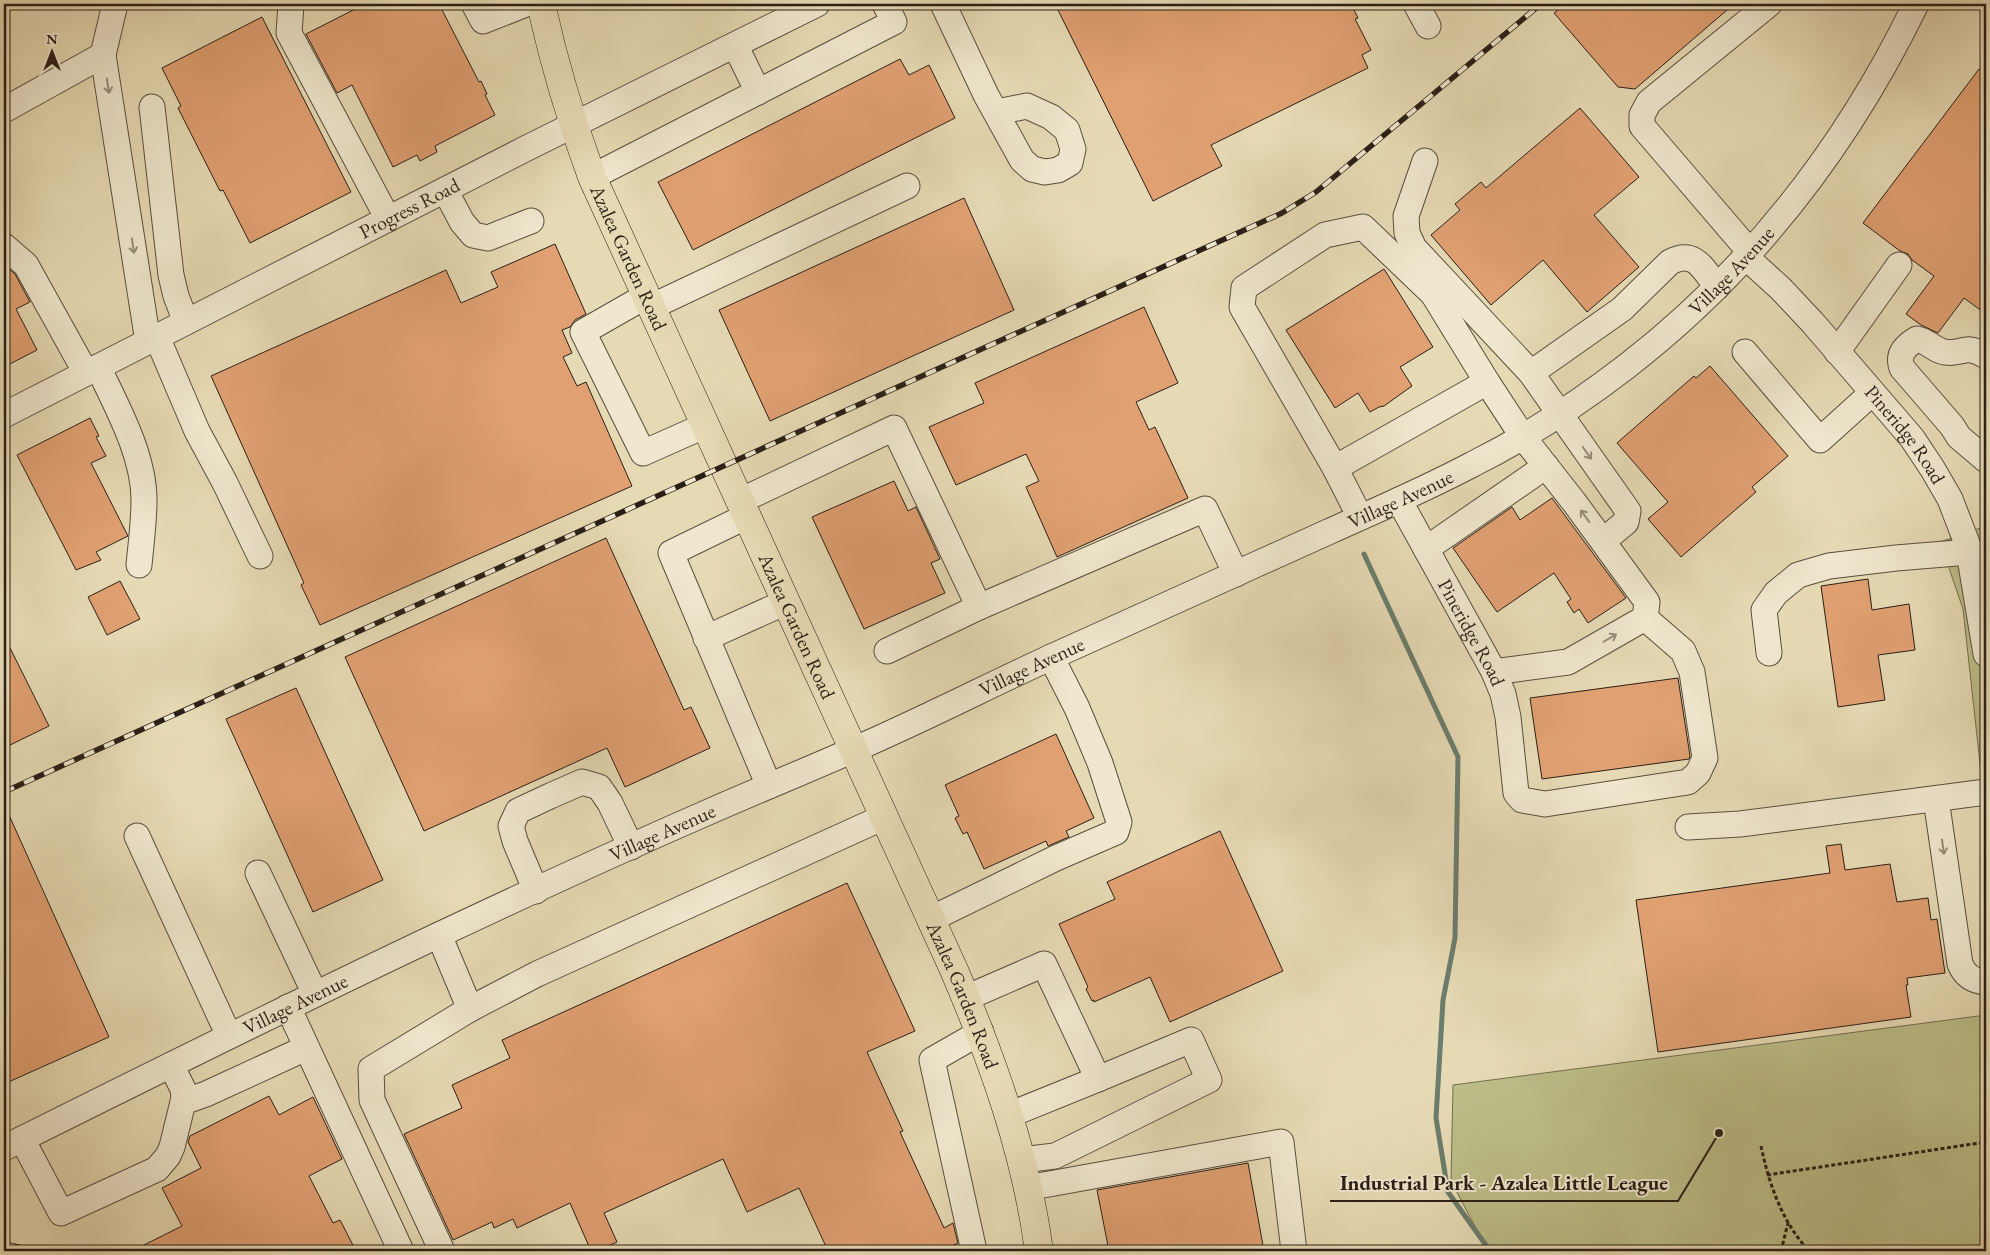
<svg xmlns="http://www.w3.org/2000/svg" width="1990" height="1255" font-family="'EB Garamond',serif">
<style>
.green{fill:#bcbd88;stroke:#736e4f}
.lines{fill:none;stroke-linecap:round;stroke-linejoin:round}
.stream{stroke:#6b7d6d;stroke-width:5}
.building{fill:#e0a072;stroke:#2a1f16}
.minor-casing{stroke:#594e3e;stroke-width:27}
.major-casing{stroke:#2a1f16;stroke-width:29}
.path{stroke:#2a1f16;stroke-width:3;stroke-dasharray:4 2.5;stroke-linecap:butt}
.minor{stroke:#efe7ce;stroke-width:25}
.major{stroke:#e6dab4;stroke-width:28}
.rail-casing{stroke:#2a1f16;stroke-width:5.5}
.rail{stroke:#efe7ce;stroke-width:4;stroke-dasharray:11;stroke-linecap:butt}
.oneway{stroke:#968d7b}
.labels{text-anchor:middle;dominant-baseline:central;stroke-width:4;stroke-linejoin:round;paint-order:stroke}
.street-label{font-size:20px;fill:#2a1f16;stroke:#efe7ce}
.leader{fill:none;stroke:#2a1f16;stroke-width:2}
.callout-dot{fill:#2a1f16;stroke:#efe7ce;stroke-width:2}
.callout-label{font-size:21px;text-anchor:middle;font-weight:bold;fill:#2a1f16;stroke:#efe7ce;stroke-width:4;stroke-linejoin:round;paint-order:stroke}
</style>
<rect width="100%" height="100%" fill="#e6dab4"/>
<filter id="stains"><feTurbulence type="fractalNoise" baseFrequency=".004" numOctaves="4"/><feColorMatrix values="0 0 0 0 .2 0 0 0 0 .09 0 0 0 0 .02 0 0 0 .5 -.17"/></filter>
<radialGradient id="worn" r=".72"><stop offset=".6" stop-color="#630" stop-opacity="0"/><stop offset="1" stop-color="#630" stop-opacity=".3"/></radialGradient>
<g class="green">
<polygon points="1986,526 1986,818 1963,609 1940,542"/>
<polygon points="1986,1015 1986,1251 1488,1251 1451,1181 1453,1085"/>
</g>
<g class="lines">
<polyline class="stream" points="1364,554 1458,757 1455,938 1443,1000 1436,1118 1448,1192 1490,1251"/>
</g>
<g class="building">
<polygon points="365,4 439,4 479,82 481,81 487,94 485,95 495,115 435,146 437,152 420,161 417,155 393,167 352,85 337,93 306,34"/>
<polygon points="1055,4 1351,4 1358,18 1355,19 1371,50 1362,55 1368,68 1211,145 1222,166 1153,201"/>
<polygon points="1565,4 1734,4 1635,89 1618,87 1554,13"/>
<polygon points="262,17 351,192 250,243 223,190 220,191 178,108 181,106 162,68"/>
<polygon points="900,59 909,75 929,65 955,118 693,250 658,182"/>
<polygon points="1979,69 1986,74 1986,314 1964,298 1938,333 1921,325 1906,314 1934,276 1912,260 1908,254 1900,251 1863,223"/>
<polygon points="1580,108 1639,177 1594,215 1639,267 1587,312 1543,260 1491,305 1431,235 1460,210 1455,204 1481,182 1486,188"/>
<polygon points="964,198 1014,310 770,421 719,310"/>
<polygon points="555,244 586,314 575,320 570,327 562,330 572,353 563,357 577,386 586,382 632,486 320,625 301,585 304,583 211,376 446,270 461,303 498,287 491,272"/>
<polygon points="8,268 15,274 30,302 16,309 37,350 4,367 4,271"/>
<polygon points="1384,269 1433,347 1400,367 1412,386 1384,406 1379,407 1370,412 1358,393 1335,408 1286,330"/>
<polygon points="1144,307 1178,383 1136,402 1149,430 1155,427 1188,498 1057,557 1026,487 1039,481 1026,454 956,485 929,427 984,403 975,383"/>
<polygon points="1710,366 1788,456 1752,487 1756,492 1681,557 1648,519 1668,502 1617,443 1694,376 1696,378"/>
<polygon points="90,418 99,436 96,437 106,456 91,463 128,536 96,552 101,560 76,570 17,455"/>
<polygon points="894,481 908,511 916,507 940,559 931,563 945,593 864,629 812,517"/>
<polygon points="1552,498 1626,598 1588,623 1579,609 1574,613 1567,602 1571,599 1554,573 1497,612 1453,548 1512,507 1520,520"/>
<polygon points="606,538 684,710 691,707 710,748 625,787 607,748 424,831 345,657"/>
<polygon points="1868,579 1872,610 1909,604 1915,650 1878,655 1885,700 1838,707 1821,586"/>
<polygon points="120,581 140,619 107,635 88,597"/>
<polygon points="4,636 49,726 4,748"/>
<polygon points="1678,678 1690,756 1689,759 1542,779 1530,698"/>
<polygon points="296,688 383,880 313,912 226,719"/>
<polygon points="1056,734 1094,818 1066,831 1069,837 1048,846 1046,841 984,869 967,832 963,834 955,818 959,816 945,785"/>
<polygon points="4,804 109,1037 4,1084"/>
<polygon points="1220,831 1283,971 1170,1022 1150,977 1094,1002 1094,1000 1092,1001 1086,989 1088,987 1059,924 1115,899 1107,882"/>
<polygon points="1841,844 1845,870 1890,864 1897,902 1928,898 1931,920 1937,919 1945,973 1907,978 1908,985 1906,985 1911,1017 1658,1052 1636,900 1830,873 1826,846"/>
<polygon points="847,883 915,1031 867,1052 903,1131 900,1132 944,1228 953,1223 958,1243 940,1251 828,1251 799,1188 747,1212 723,1159 604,1213 617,1242 597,1251 591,1251 570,1203 517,1228 513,1219 494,1228 492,1222 453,1240 404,1134 462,1108 452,1085 510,1058 502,1040"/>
<polygon points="269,1096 279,1115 313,1097 342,1159 309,1176 333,1223 340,1220 356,1251 132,1251 182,1226 162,1188 201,1168 188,1142 190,1136"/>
<polygon points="1248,1163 1264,1251 1109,1251 1097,1190"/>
</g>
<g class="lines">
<g class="minor-casing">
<g id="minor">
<polyline points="115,4 103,55 148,342"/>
<polyline points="291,4 289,33 388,219"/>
<polyline points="474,4 483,21 526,4"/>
<polyline points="943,4 986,95 1022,160 1032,169 1045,172 1058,170 1070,163 1073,149 1067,130 1051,117 1027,106 997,112"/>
<polyline points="1416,4 1428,26"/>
<polyline points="735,45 758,92"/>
<polyline points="152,107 171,275 176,296 186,322"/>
<polyline points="4,110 103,55"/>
<polyline points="1425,161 1406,216 1407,233 1414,248 1531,373 1628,511 1626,522 1603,541"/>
<polyline points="592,177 894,22 885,4"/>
<polyline points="445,190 462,222 473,235 488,238 531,221"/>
<polyline points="4,246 26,265 86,373"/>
<polyline points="1750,252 1642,126 1642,115 1649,102 1769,4"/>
<path id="s1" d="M1746 257 1781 289 1813 323 1912 438 1932 468 1950 499 1968 546 1986 654"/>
<polyline points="646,296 583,332 643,453 706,425"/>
<polyline points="651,307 907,186"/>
<polyline points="157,337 197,431 225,483 260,556"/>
<polyline points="1745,352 1820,440 1872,393"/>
<polyline points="1837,352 1899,265"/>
<path d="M1986 356C1963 343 1964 355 1945 352 1935 351 1928 341 1917 339 1905 346 1897 354 1902 368L1952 426 1959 437 1986 460"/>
<path d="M98 367C117 407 144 455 144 500 144 522 141 544 139 565"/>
<path d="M1531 373 1622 309 1670 262C1695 249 1703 269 1717 287"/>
<path id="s2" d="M4 415 527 148 817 4"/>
<polyline points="1335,468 1242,307 1244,288 1325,235 1363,227 1433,294 1487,382"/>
<path id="s3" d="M1399 500 1494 672 1503 694 1508 717 1516 793 1522 800 1545 804 1688 782 1698 773 1705 758 1692 672 1683 651 1645 618"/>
<polyline points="740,501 894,428 979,607 1205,509 1236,574"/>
<polyline points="747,516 671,553 769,786"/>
<polyline points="1360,517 1335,468 1487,382 1523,437 1574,502 1647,602 1645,618 1568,662 1494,672"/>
<polyline points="1426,549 1546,466"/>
<polyline points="706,638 786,602"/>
<polyline points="887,651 979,607"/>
<polyline points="1769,653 1764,610 1776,593 1798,575 1829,566 1896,558 1969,552"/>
<path d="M1936 799 1960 964C1965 976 1973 981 1986 982"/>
<polyline points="1688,827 1740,824 1986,792"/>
<polyline points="137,836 229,1036"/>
<polyline points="258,873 315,994"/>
<polyline points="536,891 515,841 511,826 518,811 550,796 582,782 599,787 610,803 631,847"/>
<polyline points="931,919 1056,858 1116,832 1119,822 1100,763 1077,708 1051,657"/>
<polyline points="439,935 470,1009 371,1069 372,1100 442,1251"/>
<polyline points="966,998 1044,964 1098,1079 1009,1115"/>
<polyline points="288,1007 401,1251"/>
<polyline points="470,1009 537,974 884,817"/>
<polyline points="183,1102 206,1094 306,1048"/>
<polyline points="22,1139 61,1213 157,1169 168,1156 172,1147 184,1098 183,1089 171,1065"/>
<path id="s4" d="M4 1148C144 1078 283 1009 424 942 517 898 610 855 704 814 767 786 831 761 893 732 948 707 1003 679 1058 654 1148 613 1238 573 1328 532 1377 510 1426 489 1473 464 1527 437 1579 403 1627 366 1752 269 1847 146 1916 4"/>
<polyline points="1021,1160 1055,1156 1209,1080 1191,1040 1098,1079"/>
<polyline points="1027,1188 1281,1142 1294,1251"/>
<polyline points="974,1251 932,1060 981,1032"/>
</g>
</g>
<g class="major-casing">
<g id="major">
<path id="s5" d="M541 4C554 63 571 120 592 177L954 970C993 1061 1026 1153 1039 1251"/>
</g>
</g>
<g class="path">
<path d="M1761 1146C1769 1184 1782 1222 1809 1251"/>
<polyline points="1767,1175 1986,1142"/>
<polyline points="1781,1251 1788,1223"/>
</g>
<use href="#minor" class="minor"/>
<use href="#major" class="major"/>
<g class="rail-casing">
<g id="rail">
<polyline points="4,792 1282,213 1316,192 1541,4"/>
<polyline points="4,1244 36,1251"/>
</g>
</g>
<use href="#rail" class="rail"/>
</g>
<defs><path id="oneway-shaft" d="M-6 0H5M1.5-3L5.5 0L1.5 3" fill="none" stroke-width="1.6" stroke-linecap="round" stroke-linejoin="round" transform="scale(1.25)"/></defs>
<g class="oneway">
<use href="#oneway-shaft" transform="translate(108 86) rotate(81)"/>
<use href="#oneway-shaft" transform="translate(133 246) rotate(81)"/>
<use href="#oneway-shaft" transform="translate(1587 453) rotate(55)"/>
<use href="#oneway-shaft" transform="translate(1585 516) rotate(-126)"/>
<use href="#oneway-shaft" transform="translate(1610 638) rotate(-30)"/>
<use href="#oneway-shaft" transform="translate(1943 847) rotate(82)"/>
</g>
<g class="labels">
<g class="street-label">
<text stroke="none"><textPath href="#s2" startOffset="455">Progress Road</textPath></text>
<text stroke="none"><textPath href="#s5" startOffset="269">Azalea Garden Road</textPath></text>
<text stroke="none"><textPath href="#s4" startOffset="1945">Village Avenue</textPath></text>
<text stroke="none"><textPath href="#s1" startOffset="239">Pineridge Road</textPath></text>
<text stroke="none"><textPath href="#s4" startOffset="1540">Village Avenue</textPath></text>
<text stroke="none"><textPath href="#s5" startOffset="674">Azalea Garden Road</textPath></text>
<text stroke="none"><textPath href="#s3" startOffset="151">Pineridge Road</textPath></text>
<text stroke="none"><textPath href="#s4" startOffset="1135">Village Avenue</textPath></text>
<text stroke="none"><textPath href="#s4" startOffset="730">Village Avenue</textPath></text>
<text stroke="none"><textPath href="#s5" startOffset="1079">Azalea Garden Road</textPath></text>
<text stroke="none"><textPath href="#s4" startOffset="325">Village Avenue</textPath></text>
</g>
</g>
<path class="leader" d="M1719 1133L1678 1201H1330"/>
<circle class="callout-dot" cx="1719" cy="1133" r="5"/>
<g class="callout-label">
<text x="1504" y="1190">Industrial Park - Azalea Little League</text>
</g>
<rect width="1990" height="1255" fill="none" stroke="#e6dab4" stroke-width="20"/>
<rect x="5" y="5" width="1980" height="1245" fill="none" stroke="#2a1f16" stroke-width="2.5"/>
<rect x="10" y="10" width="1970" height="1235" fill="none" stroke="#2a1f16"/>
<g transform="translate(52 52)" stroke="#efe7ce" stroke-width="4" paint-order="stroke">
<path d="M0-4L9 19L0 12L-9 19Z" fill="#2a1f16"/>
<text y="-8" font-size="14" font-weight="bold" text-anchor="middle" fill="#2a1f16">N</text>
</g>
<rect width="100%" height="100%" filter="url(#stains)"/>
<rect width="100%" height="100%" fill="url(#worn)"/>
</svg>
